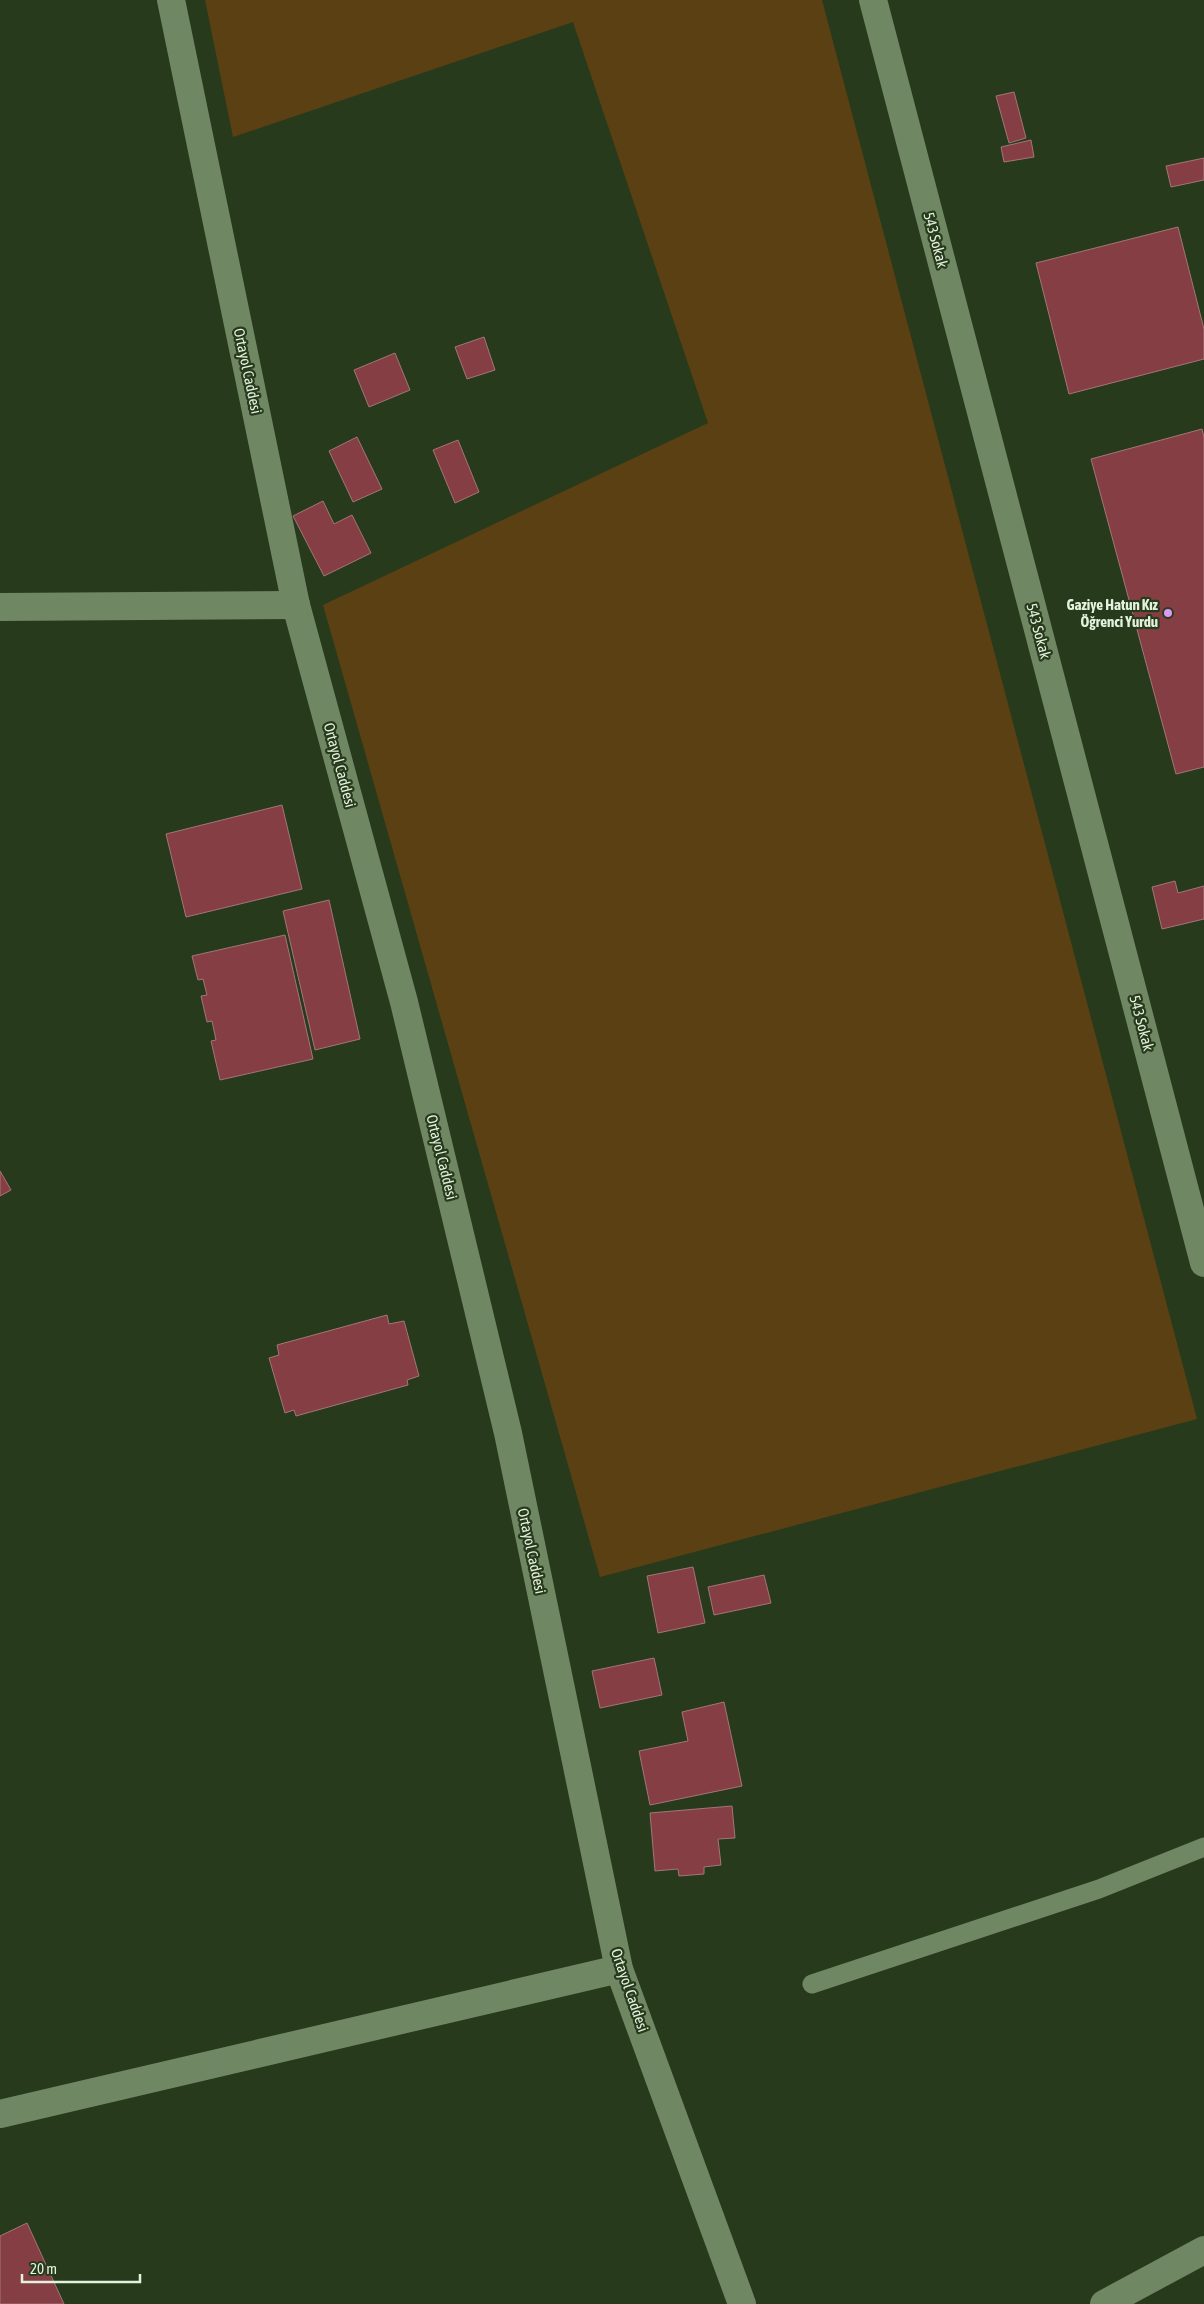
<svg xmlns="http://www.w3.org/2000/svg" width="1204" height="2304" font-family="'Asap Condensed',sans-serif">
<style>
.green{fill:#5b4014}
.building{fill:#863e45;stroke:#a37578}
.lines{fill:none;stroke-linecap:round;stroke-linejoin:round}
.lane{stroke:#708764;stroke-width:19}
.street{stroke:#708764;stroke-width:28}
.secondary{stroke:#708764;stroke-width:28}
.poi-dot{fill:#da9af6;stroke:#273b1c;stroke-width:2}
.labels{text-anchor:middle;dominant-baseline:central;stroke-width:4.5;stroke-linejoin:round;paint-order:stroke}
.street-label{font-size:15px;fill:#e3f1dd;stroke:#273b1c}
.poi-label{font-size:15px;font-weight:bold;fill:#e3f1dd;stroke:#273b1c;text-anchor:end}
</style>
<rect width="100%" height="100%" fill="#273b1c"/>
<polygon class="green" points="205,0 822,0 1197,1419 600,1577 323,605 708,423 573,22 233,137"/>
<g class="building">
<polygon points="1014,92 1026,138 1009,143 996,96"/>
<polygon points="1031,140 1034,157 1004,162 1001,147"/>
<polygon points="1204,158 1204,180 1171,187 1166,166"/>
<polygon points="1178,227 1204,329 1204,359 1069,394 1036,263"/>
<polygon points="484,337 495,370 467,379 455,347"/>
<polygon points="395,353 410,390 369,407 354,370"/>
<polygon points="1202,429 1204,437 1204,767 1176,774 1091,459"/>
<polygon points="357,437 382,489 353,502 329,451"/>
<polygon points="458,440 479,492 455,503 433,450"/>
<polygon points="323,501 334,524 352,515 371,553 324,576 293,516"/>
<polygon points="282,805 302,889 186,917 166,834"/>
<polygon points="1175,881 1178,893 1204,886 1204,919 1162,929 1152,887"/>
<polygon points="329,900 360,1039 315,1050 283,911"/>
<polygon points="285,935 313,1059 220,1080 211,1041 216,1040 212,1021 207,1022 201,996 207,995 203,979 198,980 192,956"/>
<polygon points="0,1171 11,1190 0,1196"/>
<polygon points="387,1315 389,1324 404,1321 419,1376 407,1380 408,1385 296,1416 294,1410 285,1413 269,1358 279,1355 277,1345"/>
<polygon points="693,1567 705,1623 658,1633 647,1576"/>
<polygon points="764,1575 771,1603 714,1615 708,1587"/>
<polygon points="654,1658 662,1695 600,1708 592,1671"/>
<polygon points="724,1702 742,1786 650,1805 639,1751 688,1741 682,1712"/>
<polygon points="732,1806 735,1838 718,1839 721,1865 704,1867 704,1874 679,1876 678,1869 655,1871 650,1813"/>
<polygon points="27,2223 64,2304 0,2304 0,2236"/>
</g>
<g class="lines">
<polyline class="lane" points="812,1984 1099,1889 1204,1847"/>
<g class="street">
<polyline points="0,607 296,605"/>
<polyline points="0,2114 619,1969"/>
<polyline points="1104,2304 1204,2250"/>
</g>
<g class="secondary">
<polyline points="171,0 296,605 404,1002 508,1433 619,1969 742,2304"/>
<polyline points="873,0 1204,1263"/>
</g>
</g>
<circle class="poi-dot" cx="1168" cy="613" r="5"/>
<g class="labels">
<g class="street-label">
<text transform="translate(936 240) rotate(75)">543 Sokak</text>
<text transform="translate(248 371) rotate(78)">Ortayol Caddesi</text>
<text transform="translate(1039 631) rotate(75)">543 Sokak</text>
<text transform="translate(340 765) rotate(75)">Ortayol Caddesi</text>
<text transform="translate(1142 1023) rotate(75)">543 Sokak</text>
<text transform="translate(442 1157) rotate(76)">Ortayol Caddesi</text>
<text transform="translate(532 1551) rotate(78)">Ortayol Caddesi</text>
<text transform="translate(630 1990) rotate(71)">Ortayol Caddesi</text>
</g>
<g class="poi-label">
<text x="1158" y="604">Gaziye Hatun Kız<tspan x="1158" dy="17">Öğrenci Yurdu</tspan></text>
</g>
</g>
<path d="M22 2274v8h118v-8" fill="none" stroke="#e3f1dd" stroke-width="2.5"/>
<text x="30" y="2274" font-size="15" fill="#e3f1dd" stroke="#273b1c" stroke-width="4" paint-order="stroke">20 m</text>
</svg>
